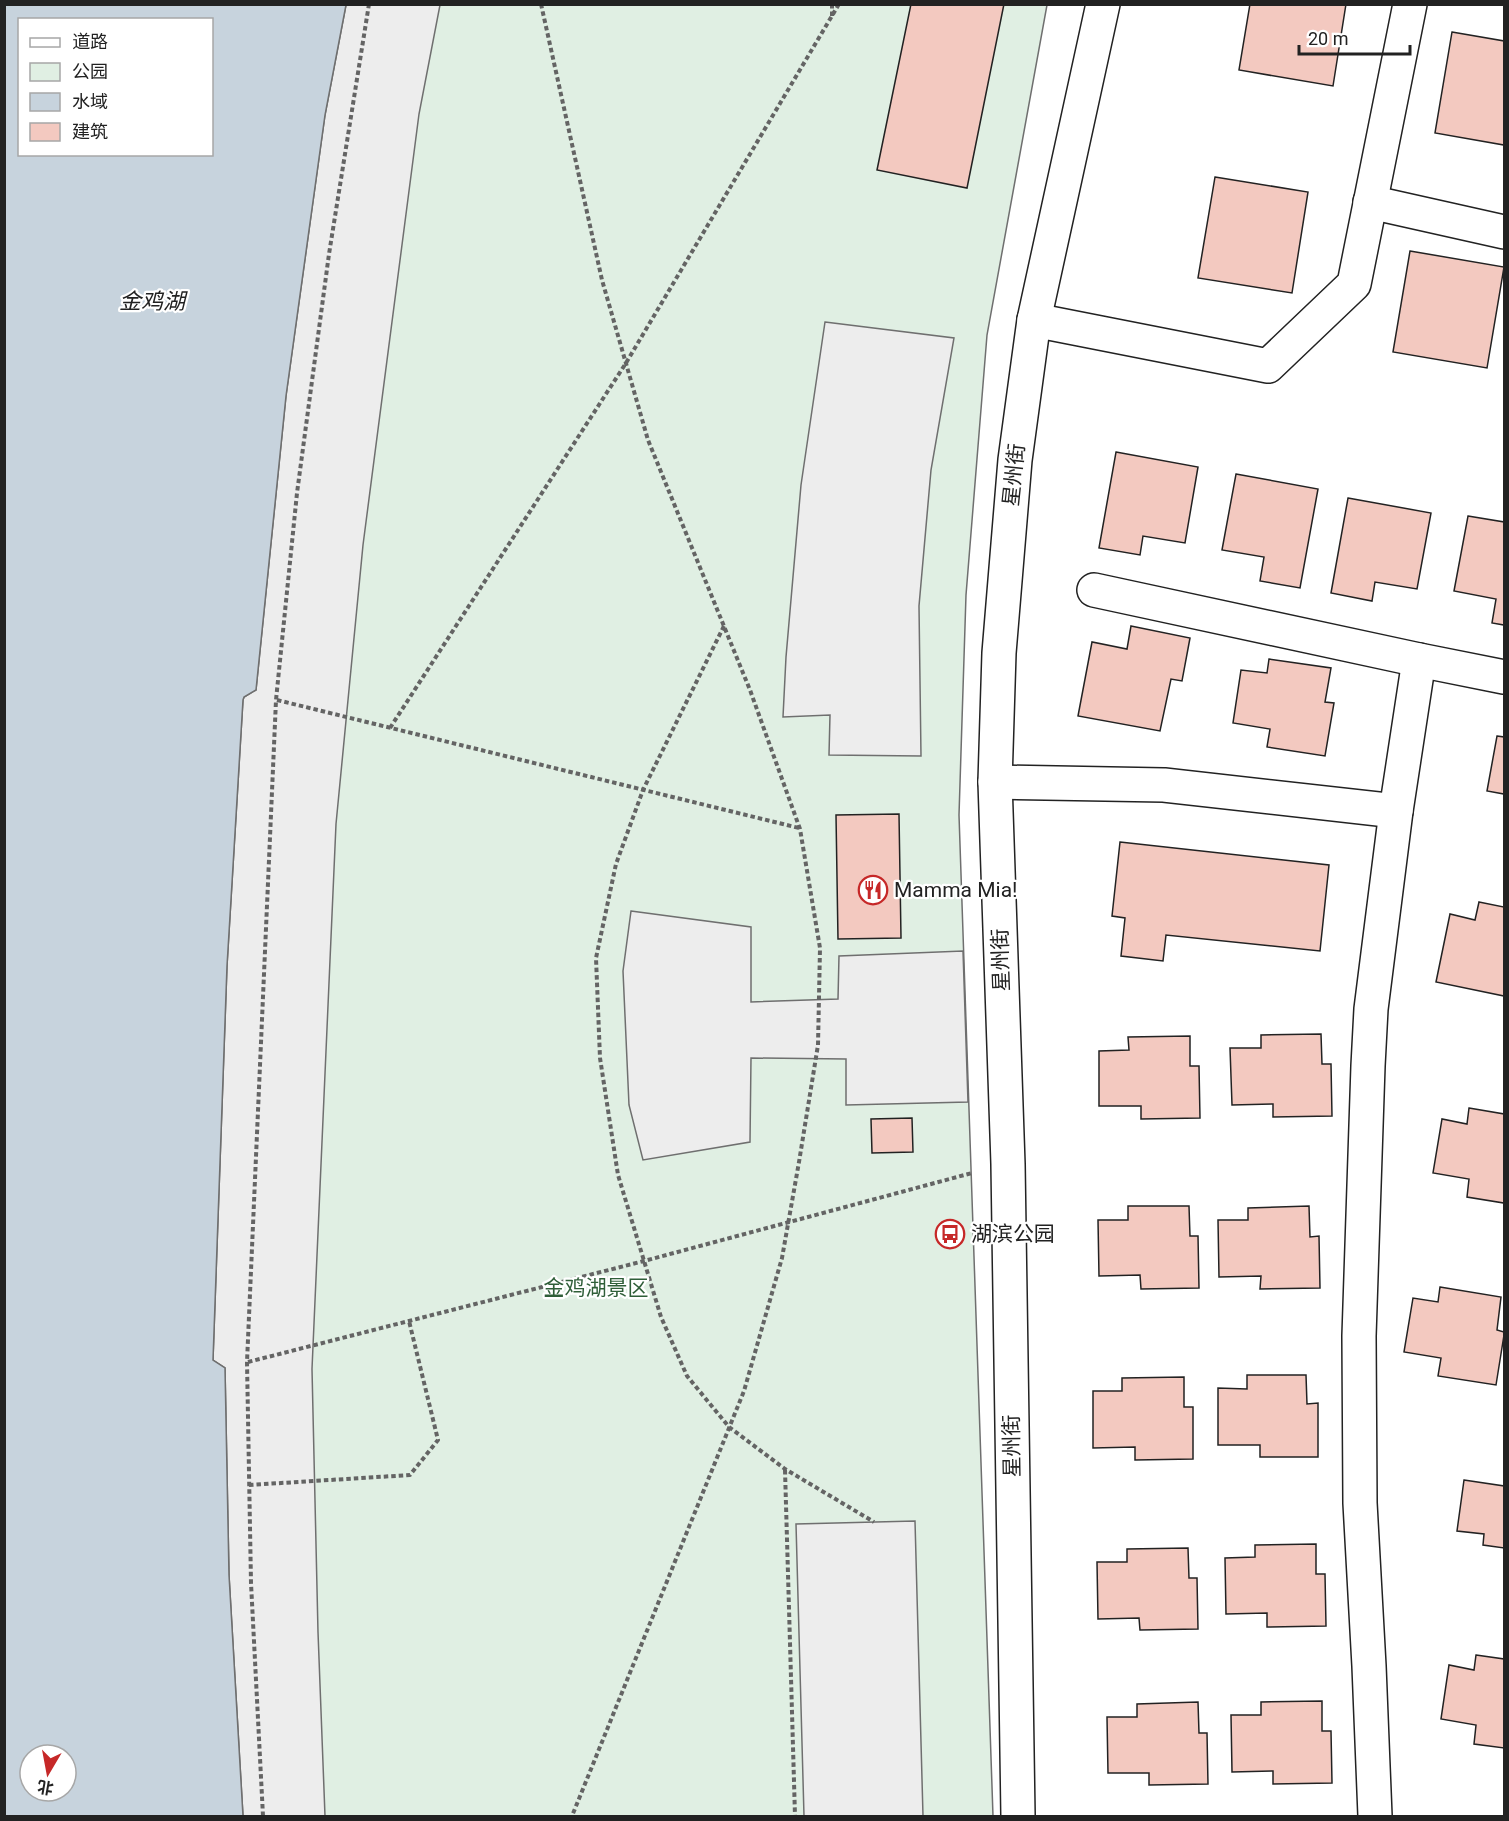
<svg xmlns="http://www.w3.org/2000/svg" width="1509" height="1821" font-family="Roboto,'Noto Sans SC',sans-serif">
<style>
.green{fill:#e0efe3;stroke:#6f6f6f;stroke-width:1.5}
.parking{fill:#ededed;stroke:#6f6f6f;stroke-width:1.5}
.water{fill:#c7d3dd;stroke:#6f6f6f;stroke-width:1.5;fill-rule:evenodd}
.building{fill:#f3c9c0;stroke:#222;stroke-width:1.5}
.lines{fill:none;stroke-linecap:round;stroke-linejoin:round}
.minor-casing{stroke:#222;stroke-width:36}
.path{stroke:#646464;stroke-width:4;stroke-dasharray:4.5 3;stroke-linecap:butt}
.minor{stroke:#fff;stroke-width:33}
.labels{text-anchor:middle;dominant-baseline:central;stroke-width:4.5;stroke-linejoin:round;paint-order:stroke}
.street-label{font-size:21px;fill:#222;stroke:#fff}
.poi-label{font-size:21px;fill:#222;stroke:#fff;text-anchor:start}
.park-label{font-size:21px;fill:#2f5e38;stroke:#fff}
.water-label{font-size:22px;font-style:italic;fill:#222;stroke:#fff}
</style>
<rect width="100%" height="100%" fill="#fff"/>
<polygon class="green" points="346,5 1047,5 987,335 966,595 959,815 993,1816 243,1816"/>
<g class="parking">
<polygon points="346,5 440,5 419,114 363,545 336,824 312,1369 318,1632 325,1816 243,1816 229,1575 225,1368 213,1360 227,966 243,700 244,697 256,690 286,396 325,115"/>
<polygon points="825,322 954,338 931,470 919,606 921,756 829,755 830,715 783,717 786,657 801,485"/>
<polygon points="631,911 751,927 751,1002 838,999 839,956 963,951 968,1102 846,1105 846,1059 751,1058 750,1142 643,1160 629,1105 623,971"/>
<polygon points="915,1521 923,1816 804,1816 796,1524"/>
</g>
<path class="water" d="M5 4 346 5 325 115 286 396 256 690 244 697 243 700 227 966 213 1360 225 1368 229 1575 243 1816H5ZM20 20H212V154H20ZM30 1755H66V1791H30Z"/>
<g class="building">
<polygon points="911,4 1004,4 967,188 877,170"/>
<polygon points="1250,4 1346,4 1333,86 1239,70"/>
<polygon points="1452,32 1504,41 1504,145 1435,133"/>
<polygon points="1215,177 1308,192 1292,293 1198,278"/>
<polygon points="1410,251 1504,267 1487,368 1393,352"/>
<polygon points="1116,452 1198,467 1185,543 1143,536 1140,555 1099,548"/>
<polygon points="1236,474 1318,489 1300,588 1260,581 1264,557 1222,550"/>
<polygon points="1348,498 1431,513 1417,589 1375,582 1372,601 1331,593"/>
<polygon points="1468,516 1504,522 1504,625 1492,623 1496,599 1454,591"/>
<polygon points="1131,626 1190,638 1182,681 1171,679 1160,731 1078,716 1092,642 1127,649"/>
<polygon points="1269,659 1331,668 1325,702 1334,703 1325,756 1267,747 1270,729 1233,723 1241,670 1267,673"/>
<polygon points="1497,736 1504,737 1504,794 1487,791"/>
<polygon points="899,814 901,938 838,939 836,815"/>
<polygon points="1120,842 1329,865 1320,951 1166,935 1163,961 1121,956 1125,918 1112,916"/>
<polygon points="1479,902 1504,907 1504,996 1436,982 1450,914 1475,920"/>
<polygon points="1321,1034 1322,1064 1331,1064 1332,1116 1273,1117 1273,1104 1232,1105 1230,1048 1261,1048 1261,1035"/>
<polygon points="1190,1036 1190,1066 1199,1066 1200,1118 1141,1119 1141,1106 1099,1106 1099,1051 1129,1050 1128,1037"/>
<polygon points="1469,1108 1504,1114 1504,1203 1467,1197 1469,1179 1433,1173 1442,1119 1467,1124"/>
<polygon points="912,1118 913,1152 872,1153 871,1119"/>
<polygon points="1128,1206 1189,1206 1190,1236 1198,1236 1199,1288 1141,1289 1140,1275 1099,1276 1098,1220 1128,1220"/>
<polygon points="1309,1206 1310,1237 1319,1236 1320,1288 1260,1289 1261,1276 1219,1277 1218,1220 1248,1220 1248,1208"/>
<polygon points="1440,1287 1501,1297 1497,1330 1504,1332 1504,1335 1496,1385 1438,1376 1441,1358 1404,1352 1413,1298 1438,1302"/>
<polygon points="1247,1375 1306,1375 1307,1404 1318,1403 1318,1457 1260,1457 1260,1445 1218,1445 1218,1388 1247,1389"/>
<polygon points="1184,1377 1184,1407 1193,1407 1193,1459 1135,1460 1135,1447 1093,1448 1093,1391 1122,1391 1122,1378"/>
<polygon points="1464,1480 1504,1486 1504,1548 1483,1545 1484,1534 1457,1531"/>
<polygon points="1316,1544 1316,1574 1325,1574 1326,1626 1267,1627 1267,1613 1226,1614 1225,1558 1255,1557 1255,1545"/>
<polygon points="1188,1548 1189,1578 1197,1578 1198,1629 1140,1630 1139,1618 1098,1619 1097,1562 1127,1562 1127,1549"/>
<polygon points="1476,1655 1504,1659 1504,1748 1474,1744 1476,1725 1441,1719 1449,1665 1474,1670"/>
<polygon points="1322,1701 1322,1731 1331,1731 1332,1783 1273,1784 1273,1771 1232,1772 1231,1715 1261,1715 1261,1702"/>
<polygon points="1198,1702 1199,1733 1207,1733 1208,1784 1149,1785 1149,1773 1108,1773 1107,1717 1137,1717 1137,1704"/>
</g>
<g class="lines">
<g class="minor-casing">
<g id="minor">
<polyline points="1370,202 1504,232"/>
<polyline points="1034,320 1268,366 1354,284 1410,4"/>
<polyline points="1094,590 1419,660 1504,677"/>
<polyline points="995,782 1164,785 1396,811"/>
<polyline points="1018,1816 1008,1164 995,782 999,653 1015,460 1034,320 1103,4"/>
<polyline points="1375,1816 1369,1666 1360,1503 1359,1336 1368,1066 1371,1009 1396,811 1419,660"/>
</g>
</g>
<g class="path">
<polyline points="541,4 602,280 648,440 750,690 800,829 820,948 818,1045 799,1162 782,1258 744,1391 572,1816"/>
<polyline points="832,16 832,4"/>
<polyline points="724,626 643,790 616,864 596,958 600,1058 618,1175 661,1317 687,1376 729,1427 785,1469 874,1522"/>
<polyline points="277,700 799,828"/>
<polyline points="390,728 626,363 839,4"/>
<polyline points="248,1362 644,1261 972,1173"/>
<polyline points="785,1470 795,1816"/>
<polyline points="249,1485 410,1475 438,1440 409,1321"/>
<polyline points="263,1816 251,1583 247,1362 276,700 297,493 329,254 369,4"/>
</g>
<use href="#minor" class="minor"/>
</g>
<defs>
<g id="restaurant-ring" transform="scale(1.5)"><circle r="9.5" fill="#fff" stroke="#c62828" stroke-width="1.5"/><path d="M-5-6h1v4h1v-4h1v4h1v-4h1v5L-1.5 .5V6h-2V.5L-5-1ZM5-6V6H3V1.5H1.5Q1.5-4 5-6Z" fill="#c62828"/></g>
<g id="bus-ring" transform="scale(1.5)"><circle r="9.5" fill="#fff" stroke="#c62828" stroke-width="1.5"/><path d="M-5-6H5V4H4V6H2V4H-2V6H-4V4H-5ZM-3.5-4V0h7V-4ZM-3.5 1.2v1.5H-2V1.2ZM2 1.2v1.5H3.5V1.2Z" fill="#c62828"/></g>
</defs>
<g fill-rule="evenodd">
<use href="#restaurant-ring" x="873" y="890"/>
<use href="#bus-ring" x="950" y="1234"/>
</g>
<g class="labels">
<g class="street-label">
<text transform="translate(1014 475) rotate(-84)">星州街</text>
<text transform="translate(1001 960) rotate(-92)">星州街</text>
<text transform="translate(1012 1446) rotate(-91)">星州街</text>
</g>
<g class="poi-label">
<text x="894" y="890">Mamma Mia!</text>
<text x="971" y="1234">湖滨公园</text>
</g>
<g class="park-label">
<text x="596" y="1288">金鸡湖景区</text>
</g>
<g class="water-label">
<text x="152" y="301">金鸡湖</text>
</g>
</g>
<rect width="1509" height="1821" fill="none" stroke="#222222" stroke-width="12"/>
<rect x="18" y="18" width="195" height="138" fill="#ffffff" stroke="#a7a7a7" stroke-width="1.5"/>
<rect x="30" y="38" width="30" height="9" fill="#ffffff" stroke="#a7a7a7" stroke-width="1.5"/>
<text x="72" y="48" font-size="18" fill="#222222">道路</text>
<rect x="30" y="63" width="30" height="18" fill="#e0efe3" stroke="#a7a7a7" stroke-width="1.5"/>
<text x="72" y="78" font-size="18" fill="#222222">公园</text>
<rect x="30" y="93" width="30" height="18" fill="#c7d3dd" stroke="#a7a7a7" stroke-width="1.5"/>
<text x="72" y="108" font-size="18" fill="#222222">水域</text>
<rect x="30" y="123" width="30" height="18" fill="#f3c9c0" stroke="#a7a7a7" stroke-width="1.5"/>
<text x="72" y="138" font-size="18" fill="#222222">建筑</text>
<g transform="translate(48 1773) rotate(190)"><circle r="28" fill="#ffffff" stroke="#a7a7a7" stroke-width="1.5"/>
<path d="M0-4.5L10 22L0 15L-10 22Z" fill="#c62828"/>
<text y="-9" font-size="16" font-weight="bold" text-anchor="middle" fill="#222222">北</text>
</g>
<path d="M1299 45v9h111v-9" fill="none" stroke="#222222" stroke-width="3"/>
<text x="1308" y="45" font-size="18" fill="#222222" stroke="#ffffff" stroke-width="4.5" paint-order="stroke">20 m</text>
</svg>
